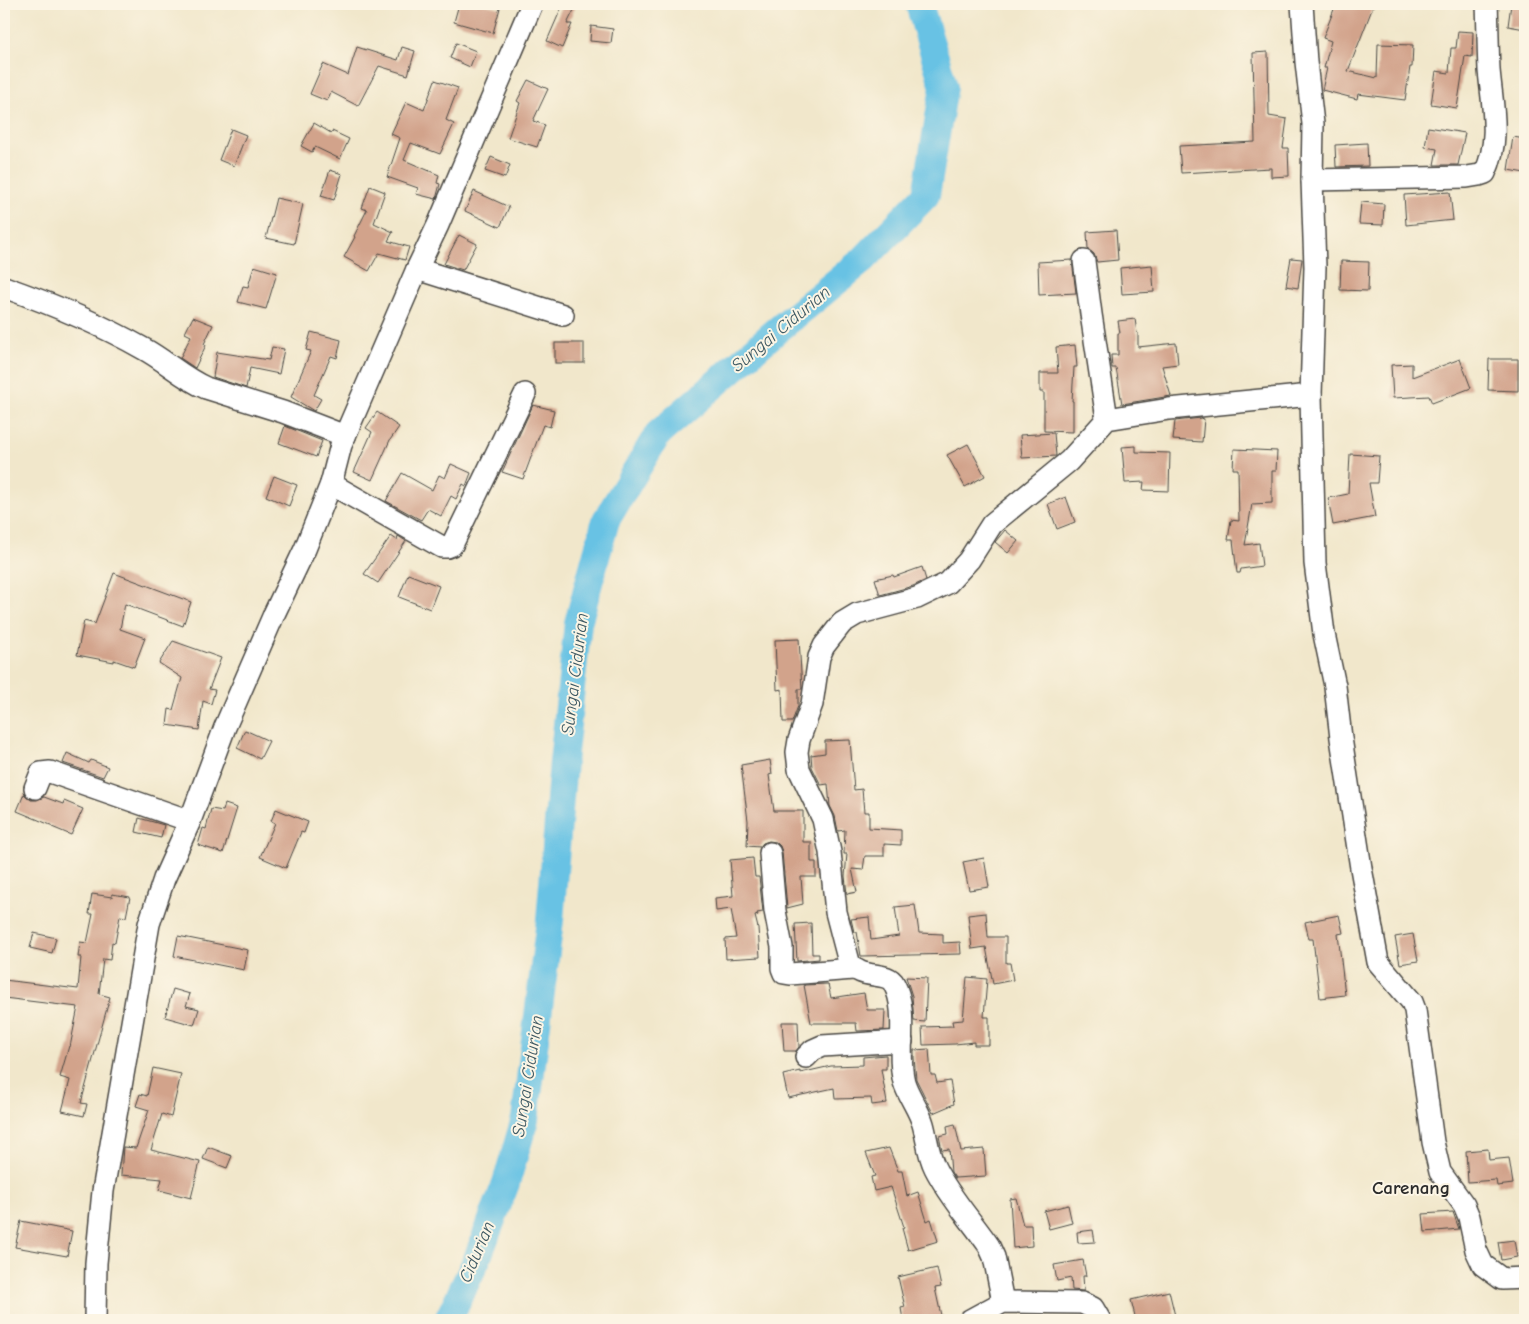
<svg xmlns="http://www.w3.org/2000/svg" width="1529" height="1324" font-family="'Comic Neue',sans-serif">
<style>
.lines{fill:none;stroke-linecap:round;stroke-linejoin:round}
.river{stroke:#67c2e4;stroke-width:28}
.building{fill:#d2a38b}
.minor-casing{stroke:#494743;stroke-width:24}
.minor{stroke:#fff;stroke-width:21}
.labels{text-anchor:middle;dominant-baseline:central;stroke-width:4;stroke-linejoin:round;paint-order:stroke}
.water-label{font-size:18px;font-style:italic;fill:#3d5862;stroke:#fcf5e5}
.quarter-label{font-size:19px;font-weight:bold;fill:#2b2b2b;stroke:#fcf5e5}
</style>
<rect width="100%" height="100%" fill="#fcf5e5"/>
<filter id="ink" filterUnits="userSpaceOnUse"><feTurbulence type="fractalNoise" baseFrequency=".02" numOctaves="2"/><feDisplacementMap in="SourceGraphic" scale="10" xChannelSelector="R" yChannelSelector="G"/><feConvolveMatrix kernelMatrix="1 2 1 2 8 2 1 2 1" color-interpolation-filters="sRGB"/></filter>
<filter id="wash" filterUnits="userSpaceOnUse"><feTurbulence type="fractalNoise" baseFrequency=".0096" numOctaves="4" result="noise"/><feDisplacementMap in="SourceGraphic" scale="20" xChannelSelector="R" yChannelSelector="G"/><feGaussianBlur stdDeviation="1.12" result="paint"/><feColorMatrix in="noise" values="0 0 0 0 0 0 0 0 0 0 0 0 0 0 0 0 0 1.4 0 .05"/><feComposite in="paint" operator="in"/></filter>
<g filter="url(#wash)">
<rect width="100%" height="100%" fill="#f1e7cb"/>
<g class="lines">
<polyline class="river" points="448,1320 477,1259 506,1183 525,1119 550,920 563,762 578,623 606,520 658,434 775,332 863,260 926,195 944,87 919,4"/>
</g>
<g id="blocks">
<g class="building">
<polygon points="459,4 483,4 500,8 493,33 454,22"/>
<polygon points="563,4 577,4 567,24 572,24 562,48 547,41"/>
<polygon points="1336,4 1374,4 1348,71 1377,78 1378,44 1413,45 1412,67 1410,67 1405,100 1358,94 1357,99 1322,90 1327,68 1324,68 1331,41 1323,38"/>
<polygon points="1511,4 1523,4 1522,11 1525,12 1525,29 1508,26"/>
<polygon points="591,26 613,29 611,43 590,41"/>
<polygon points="1458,31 1473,32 1472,57 1465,56 1457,108 1431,104 1436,71 1449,73 1451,48 1456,48"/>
<polygon points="456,43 476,51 470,67 450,58"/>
<polygon points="357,47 398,60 402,47 415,51 408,75 379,66 358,106 331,92 327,101 310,94 323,64 348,75"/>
<polygon points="1268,52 1269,116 1287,119 1283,148 1288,148 1289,176 1271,177 1271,168 1181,173 1179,146 1255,142 1253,53"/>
<polygon points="435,80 458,88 446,120 454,124 440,154 411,143 404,160 439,175 437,183 440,184 436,199 416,194 418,188 387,177 400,138 391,134 406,102 424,110"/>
<polygon points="528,80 548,89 533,121 545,125 537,147 508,138 520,103 517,101"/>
<polygon points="314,123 331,133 332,131 349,139 340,159 315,147 312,152 301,146"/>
<polygon points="1428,127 1465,133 1458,165 1434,165 1437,149 1425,147"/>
<polygon points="231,129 246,135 234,166 219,160"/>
<polygon points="1513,137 1525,139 1525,173 1508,170"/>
<polygon points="1367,143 1368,166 1336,167 1335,145"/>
<polygon points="491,157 510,165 505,178 485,171"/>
<polygon points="330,170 342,174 334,200 321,196"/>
<polygon points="370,186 385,192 374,223 393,232 388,241 409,247 405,260 379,253 369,271 344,257 355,237 354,236 367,210 362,208"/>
<polygon points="474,191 509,207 500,227 465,211"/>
<polygon points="1450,192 1453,220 1406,225 1404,195"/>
<polygon points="276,198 303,204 294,244 266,238"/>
<polygon points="1361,202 1384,204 1383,225 1359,224"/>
<polygon points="1116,230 1118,260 1097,262 1094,254 1088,249 1087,232"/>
<polygon points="459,235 477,244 463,270 444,264"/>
<polygon points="1291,258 1302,259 1298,288 1286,286"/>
<polygon points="1072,260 1076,293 1039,295 1038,262"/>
<polygon points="1341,261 1369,262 1368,291 1340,290"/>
<polygon points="1152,265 1154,292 1122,294 1120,268"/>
<polygon points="254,266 277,273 266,309 238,302 243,286 248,287"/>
<polygon points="193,317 213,325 204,344 206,345 195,368 180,358 191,336 185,333"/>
<polygon points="1135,319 1137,333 1138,333 1138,347 1176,343 1178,364 1162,366 1171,396 1122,404 1116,368 1112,368 1111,355 1118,355 1118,333 1120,333 1118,321"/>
<polygon points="311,332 341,340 337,358 331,356 314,395 321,399 314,411 291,397 311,351 306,350"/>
<rect x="555" y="343" width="29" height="20"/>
<polygon points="1075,345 1077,367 1074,367 1072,401 1073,401 1073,432 1044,431 1044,392 1040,392 1040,373 1058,373 1056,347"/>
<polygon points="272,347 284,349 279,374 250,368 246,388 213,377 217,352 269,360"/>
<polygon points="1460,359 1471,388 1432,403 1429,396 1393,398 1391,365 1412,364 1412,377"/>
<polygon points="1489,359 1518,359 1518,391 1488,390"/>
<polygon points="533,405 554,410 550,427 543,425 523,479 502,472"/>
<polygon points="377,412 399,427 390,440 372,480 354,472 372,432 366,428"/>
<polygon points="1201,418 1204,419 1202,442 1173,440 1175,421"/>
<polygon points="285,426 322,441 316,457 279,443"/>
<polygon points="1054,433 1056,456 1022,458 1020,435"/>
<polygon points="968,444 985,476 965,487 947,455"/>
<polygon points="1136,446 1136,452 1170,453 1169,491 1143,490 1144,482 1125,483 1122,447"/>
<polygon points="1234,449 1277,451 1276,471 1272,471 1272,503 1252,504 1245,545 1259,543 1262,566 1241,569 1240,573 1237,573 1233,540 1228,540 1231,520 1239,521 1238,469 1233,469"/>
<polygon points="1350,454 1379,456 1377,483 1369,483 1375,517 1333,525 1328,498 1348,494"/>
<polygon points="451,464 471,473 466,486 463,484 456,499 451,496 441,516 428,509 421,520 386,501 402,473 432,490 439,475 445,478"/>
<polygon points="274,476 297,485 289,506 266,496"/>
<polygon points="1066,497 1075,522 1057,529 1048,504"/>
<polygon points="1005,530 1018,541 1008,553 995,542"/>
<polygon points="391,536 397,540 398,536 406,541 378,583 364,574"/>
<polygon points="922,567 926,580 913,586 880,595 875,579 893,575 894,577"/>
<polygon points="114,573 191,602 183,626 125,604 120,629 145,638 134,667 114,660 114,662 77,655 84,621 95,624"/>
<polygon points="408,574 439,586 430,609 399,597"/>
<polygon points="799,639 802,689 798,689 798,706 792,722 783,722 782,689 777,690 775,640"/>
<polygon points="173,641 221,658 209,689 215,690 211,704 203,701 199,730 167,725 169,709 173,710 182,678 159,663"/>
<polygon points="245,730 269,741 260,759 237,748"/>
<polygon points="850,740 854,790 862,789 864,812 869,812 869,828 901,830 901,845 884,844 884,856 865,856 863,870 852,869 857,892 847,894 845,876 847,854 844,854 845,830 838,831 835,816 830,806 828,784 821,785 812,767 811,755 825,753 825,741"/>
<polygon points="67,753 89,763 91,760 108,767 103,777 63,763"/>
<polygon points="770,760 772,774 769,775 774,811 803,811 803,842 811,842 811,862 816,862 816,877 801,877 803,904 787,908 782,852 780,846 776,842 769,841 763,843 760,847 747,846 748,821 741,765"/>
<polygon points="24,794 31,800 37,800 44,797 63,804 64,801 83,809 71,835 52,827 53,826 17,811"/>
<polygon points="225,804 237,808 223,853 198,845 203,828 206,829 211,809 223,811"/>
<polygon points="276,809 308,822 304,833 301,832 286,868 260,857 275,823 271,821"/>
<polygon points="139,818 164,825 161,838 136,832"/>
<polygon points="753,858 755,877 759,877 763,912 757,913 758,915 755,916 758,928 760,957 726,959 725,939 736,938 731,909 716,911 715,898 733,896 730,860"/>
<polygon points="984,858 989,887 969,890 963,862"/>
<polygon points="92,894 112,897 112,894 130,897 126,917 120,916 115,943 112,942 110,960 103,959 99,994 110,997 81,1103 87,1104 84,1116 62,1111 70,1080 60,1077 69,1046 70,1047 78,1007 4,998 4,980 78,989 81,957 78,957 80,942 87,943 93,914 89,914"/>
<polygon points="915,905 919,933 943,934 943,943 960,942 961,954 861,956 857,932 854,932 851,919 869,917 871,940 899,936 895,907"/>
<polygon points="986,913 988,937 1006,937 1006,963 1010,963 1013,980 993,984 986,947 972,949 968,915"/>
<polygon points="1339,915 1343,933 1338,934 1345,995 1320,998 1313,939 1309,939 1305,922"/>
<polygon points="811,923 812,954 819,954 819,959 797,961 795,924"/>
<polygon points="34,933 56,938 52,953 30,948"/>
<polygon points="1413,934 1418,961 1400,964 1395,937"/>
<polygon points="178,936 248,950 244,970 174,956"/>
<polygon points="906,977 927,978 925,1022 914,1021 912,996"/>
<polygon points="967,977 987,979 984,1017 989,1017 989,1045 974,1045 974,1042 955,1044 923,1045 922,1027 953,1026 952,1021 963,1020"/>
<polygon points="828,984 831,998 864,993 867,1010 885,1010 884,1030 857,1031 856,1023 811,1023 804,985"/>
<polygon points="173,989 190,994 186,1006 199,1009 194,1025 165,1017"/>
<polygon points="782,1022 798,1022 799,1047 796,1051 784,1051"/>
<polygon points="929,1049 931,1075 935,1075 937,1083 950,1081 954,1104 933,1113 916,1079 914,1058 914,1050"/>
<polygon points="886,1055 886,1069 881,1069 887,1103 872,1105 871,1098 835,1099 834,1088 788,1098 783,1075 800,1071 800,1073 831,1066 863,1065 863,1057"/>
<polygon points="153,1068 181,1074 171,1117 162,1114 151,1150 200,1162 191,1198 159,1190 162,1179 121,1175 123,1147 136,1148 149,1110 136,1106 140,1094 147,1096"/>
<polygon points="955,1124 961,1151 984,1149 986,1176 955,1178 951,1172 949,1149 942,1150 939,1136 948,1134 947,1126"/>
<polygon points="208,1147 232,1156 227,1168 203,1159"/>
<polygon points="889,1148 898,1171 902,1171 907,1196 918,1192 927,1221 931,1219 938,1241 908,1250 902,1228 904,1227 891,1187 874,1191 871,1177 875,1176 866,1153"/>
<polygon points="1488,1149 1489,1160 1509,1158 1513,1184 1497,1186 1496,1180 1468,1182 1466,1151"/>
<polygon points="1016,1198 1023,1225 1031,1225 1032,1246 1013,1248 1010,1199"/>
<polygon points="1068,1205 1072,1223 1049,1229 1044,1211"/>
<polygon points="1453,1212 1459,1229 1425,1232 1423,1214"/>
<polygon points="21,1221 72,1231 67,1256 15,1247"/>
<polygon points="1093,1230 1095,1242 1078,1243 1077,1232"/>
<polygon points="1514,1240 1517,1257 1501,1260 1498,1242"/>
<polygon points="1083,1260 1086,1276 1083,1276 1084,1291 1072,1290 1071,1278 1057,1281 1054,1265"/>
<polygon points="937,1268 941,1287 935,1288 942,1320 903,1320 901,1308 905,1307 898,1277"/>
<polygon points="1169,1291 1176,1320 1136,1320 1131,1300"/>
</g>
</g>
</g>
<g filter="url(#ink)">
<use href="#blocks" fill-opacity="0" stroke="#494743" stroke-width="1"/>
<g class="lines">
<g class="minor-casing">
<g id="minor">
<polyline points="1302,4 1306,62 1313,124 1312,180 1315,267 1311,395 1315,563 1324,634 1335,686 1341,738 1361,868 1378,962 1412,1002 1415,1010 1433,1142 1440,1172 1464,1205 1469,1217 1476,1250 1483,1265 1502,1279 1525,1278"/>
<path d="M1312 180 1467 177 1479 175 1485 173C1501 139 1492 105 1489 70 1488 48 1488 26 1487 4"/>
<polyline points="1084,261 1091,314 1107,419"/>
<polyline points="417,269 563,315"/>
<path d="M4 287C52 304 100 324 144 349 166 361 183 378 206 388L283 412 345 436"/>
<polyline points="331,484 442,547 447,547 452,545 525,394"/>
<polyline points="35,788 41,773 50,772 190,821"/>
<polyline points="770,853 775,911 782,947 782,968 784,973 790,974 853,969"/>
<polyline points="806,1057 813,1050 822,1046 902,1041"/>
<path d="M1003 1302 994 1257 989 1246C971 1220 949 1196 935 1168 928 1154 927 1138 923 1124 919 1109 908 1096 904 1082 896 1052 909 1012 894 984 887 970 860 981 849 962L836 912 830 852 823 819 799 769 797 752 799 740 812 704 819 657 824 646 842 623 857 614 917 598 948 583 969 560 992 524 1069 461 1107 419 1169 409 1311 395"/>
<polyline points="95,1320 96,1263 103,1191 149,924 164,879 190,821 225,727 275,612 305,549 331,484 341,445 417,269 438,225 532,4"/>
<polyline points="970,1320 1003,1302 1082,1303 1093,1308 1100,1320"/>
</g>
</g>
<use href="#minor" class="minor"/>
</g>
</g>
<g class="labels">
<g class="water-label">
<text transform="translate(781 329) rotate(-40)">Sungai Cidurian</text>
<text transform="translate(575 674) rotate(-83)">Sungai Cidurian</text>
<text transform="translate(528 1076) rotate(-81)">Sungai Cidurian</text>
<text transform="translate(477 1252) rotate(-67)">Cidurian</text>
</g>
<g class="quarter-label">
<text x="1411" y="1188">Carenang</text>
</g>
</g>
<rect width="1529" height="1324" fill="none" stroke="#fcf5e5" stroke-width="20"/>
</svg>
